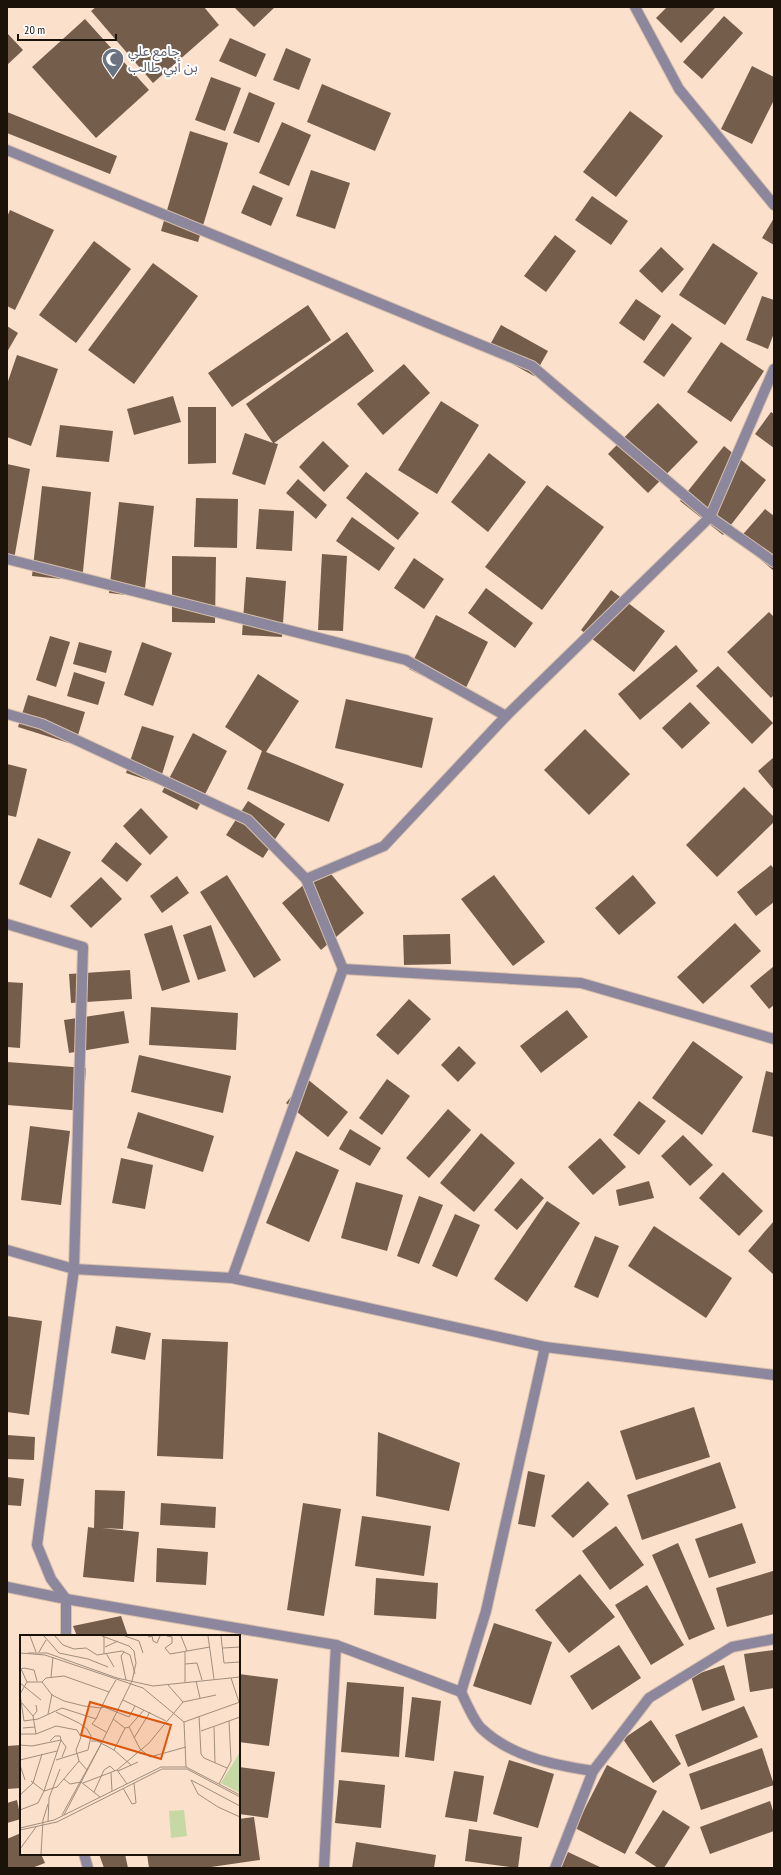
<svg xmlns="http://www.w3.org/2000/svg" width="781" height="1875" font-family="'PT Sans Narrow','Noto Sans Arabic',sans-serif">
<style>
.building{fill:#745d4b}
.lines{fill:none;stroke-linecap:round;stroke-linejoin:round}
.minor-casing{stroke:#d7bfac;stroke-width:12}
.minor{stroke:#8c879d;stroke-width:10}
.labels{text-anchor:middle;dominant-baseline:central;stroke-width:4;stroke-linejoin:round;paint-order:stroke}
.worship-label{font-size:14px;fill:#5b616d;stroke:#fff;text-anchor:start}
.inset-road{fill:none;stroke:#a18e7e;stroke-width:1}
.view{fill:#de550c;fill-opacity:0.15;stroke:#de550c;stroke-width:2}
.inset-edge{fill:none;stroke:#1b120a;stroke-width:2}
</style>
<rect width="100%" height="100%" fill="#fbe0cb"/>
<g class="building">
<polygon points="96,7 204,7 219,25 153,83 91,11"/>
<polygon points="234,7 275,7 254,27"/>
<polygon points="667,7 716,7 681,43 656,18"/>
<polygon points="724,16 743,33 702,79 683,62"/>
<polygon points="85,19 149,90 96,138 32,67"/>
<polygon points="7,33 23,50 7,65"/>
<polygon points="230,38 266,54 256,77 219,61"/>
<polygon points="286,48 311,59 299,90 273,80"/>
<polygon points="752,66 774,77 774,100 752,144 721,129"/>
<polygon points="211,77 241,88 225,131 195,120"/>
<polygon points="322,84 391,113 375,151 307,122"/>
<polygon points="249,92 275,103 259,143 233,133"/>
<polygon points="630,111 663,136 616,197 583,172"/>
<polygon points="7,112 117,156 110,174 7,133"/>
<polygon points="282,122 311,135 289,186 259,173"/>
<polygon points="190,131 228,143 198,242 161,231"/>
<polygon points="311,170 350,183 335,229 296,216"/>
<polygon points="253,185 283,198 271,226 241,213"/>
<polygon points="592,196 628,221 611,245 575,220"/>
<polygon points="10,210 54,230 15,310 7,306 7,217"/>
<polygon points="774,218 774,245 762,238"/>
<polygon points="555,235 576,251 546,292 524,276"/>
<polygon points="94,241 131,269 76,343 39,315"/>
<polygon points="713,243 758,273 725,325 679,295"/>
<polygon points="661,247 684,269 662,293 639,271"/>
<polygon points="153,263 198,296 134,384 88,350"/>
<polygon points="762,296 774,300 774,333 768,349 746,340"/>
<polygon points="636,299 661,316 644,341 619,323"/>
<polygon points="308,305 331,340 232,407 208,373"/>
<polygon points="672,323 692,338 664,377 643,362"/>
<polygon points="501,325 548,351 534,376 487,350"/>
<polygon points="7,326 18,333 7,352"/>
<polygon points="347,332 374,371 274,443 278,444 265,485 232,474 245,433 273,443 246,404"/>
<polygon points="721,342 764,371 731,422 687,392"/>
<polygon points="17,355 58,369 31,446 7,437 7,384"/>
<polygon points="404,364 430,393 383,435 357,404"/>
<polygon points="173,396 181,422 134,435 127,409"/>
<polygon points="441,401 479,425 437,494 398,470"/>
<polygon points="658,403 698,442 648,493 608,454"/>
<polygon points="188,407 216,407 216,463 188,464"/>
<polygon points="771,412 774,414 774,448 755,434"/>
<polygon points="60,425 113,431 109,462 56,457"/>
<polygon points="323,441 349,466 324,492 299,467"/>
<polygon points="724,446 766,480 723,535 680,501"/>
<polygon points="489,453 526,482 488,532 451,502"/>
<polygon points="7,464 30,469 13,565 7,564"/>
<polygon points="366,472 419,513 398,540 346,498"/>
<polygon points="298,479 327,505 316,519 286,493"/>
<polygon points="547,485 604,527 542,610 485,567"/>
<polygon points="42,486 91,492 82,581 32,576"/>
<polygon points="196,498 238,499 237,548 194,547"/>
<polygon points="119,502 154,506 144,597 109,593"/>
<polygon points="259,509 294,511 292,551 256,549"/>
<polygon points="765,509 774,516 774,571 738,540"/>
<polygon points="352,517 395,548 379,571 336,541"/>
<polygon points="322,554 347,556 343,631 318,630"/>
<polygon points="172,556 216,557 215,623 172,622"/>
<polygon points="414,558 444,579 424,609 394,588"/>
<polygon points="246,577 286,581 282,637 242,635"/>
<polygon points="486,588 533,623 515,648 468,613"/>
<polygon points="611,590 665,631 634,672 581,630"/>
<polygon points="769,612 774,617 774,695 771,698 727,652"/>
<polygon points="436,615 488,642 462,696 409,669"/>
<polygon points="50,636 70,642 56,687 36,680"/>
<polygon points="79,642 112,651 106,673 73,664"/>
<polygon points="142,642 172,653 153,706 124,695"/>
<polygon points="676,645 698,671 640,720 618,694"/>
<polygon points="718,666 773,723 752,744 696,686"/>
<polygon points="74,672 105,682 98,705 67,696"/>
<polygon points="258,674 299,701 266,752 344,784 329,822 247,789 262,751 225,727"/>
<polygon points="28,695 85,712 75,745 18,727"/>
<polygon points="346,699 433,718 422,768 335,748"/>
<polygon points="690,702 710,723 682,749 662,728"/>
<polygon points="142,726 174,736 159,784 126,773"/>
<polygon points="585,729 630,774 589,815 544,770"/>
<polygon points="193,733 227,751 197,810 162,792"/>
<polygon points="774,757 774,790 758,771"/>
<polygon points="7,764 27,769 16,817 7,815"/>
<polygon points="744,787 774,817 774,822 717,877 686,845"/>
<polygon points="248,801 285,824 263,858 226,835"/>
<polygon points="141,808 168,837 150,855 123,826"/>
<polygon points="38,838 71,852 51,898 19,884"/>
<polygon points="116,842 142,864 127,882 101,861"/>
<polygon points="771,865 774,869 774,902 756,916 737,892"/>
<polygon points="325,867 364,913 321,950 282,903"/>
<polygon points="227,875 281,960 254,978 200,892"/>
<polygon points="494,875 545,942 513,966 461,899"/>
<polygon points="633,875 656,903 619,935 595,908"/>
<polygon points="177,876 189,893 162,913 150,896"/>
<polygon points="101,877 122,899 91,928 70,906"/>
<polygon points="735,923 761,951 703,1004 677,977"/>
<polygon points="172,925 190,982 162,991 144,934"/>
<polygon points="211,925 226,971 198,980 183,935"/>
<polygon points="450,934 451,964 404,965 403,935"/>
<polygon points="774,966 774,1005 769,1009 750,986"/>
<polygon points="130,970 132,999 71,1003 69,974"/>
<polygon points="7,982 23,983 20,1048 7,1047"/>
<polygon points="409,999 431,1019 398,1055 376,1035"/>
<polygon points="151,1007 238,1013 236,1050 149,1045"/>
<polygon points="567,1010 588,1037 541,1073 520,1046"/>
<polygon points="124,1011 129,1043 69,1053 64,1020"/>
<polygon points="693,1041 743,1077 702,1135 652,1098"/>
<polygon points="459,1046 476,1063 458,1082 441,1065"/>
<polygon points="139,1055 231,1076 223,1113 131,1092"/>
<polygon points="7,1062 86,1068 83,1111 7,1105"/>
<polygon points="766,1071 774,1073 774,1137 752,1132"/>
<polygon points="306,1078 348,1112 328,1137 286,1103"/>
<polygon points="387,1079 410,1096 382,1135 359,1118"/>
<polygon points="639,1101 666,1121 639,1155 613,1135"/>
<polygon points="448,1109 471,1130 429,1178 406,1158"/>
<polygon points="138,1112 214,1136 203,1172 127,1148"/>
<polygon points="30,1126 70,1131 61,1205 21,1200"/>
<polygon points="350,1129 381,1148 370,1166 339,1149"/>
<polygon points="481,1133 515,1163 474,1212 440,1183"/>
<polygon points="683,1135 713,1165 690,1186 661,1156"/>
<polygon points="600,1138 626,1167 593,1195 568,1167"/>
<polygon points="296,1151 339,1170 309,1242 266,1223"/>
<polygon points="121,1158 153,1165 145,1209 112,1203"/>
<polygon points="723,1172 763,1211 739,1236 699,1198"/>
<polygon points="521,1178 544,1198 517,1230 494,1210"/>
<polygon points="649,1181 654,1198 619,1206 616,1190"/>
<polygon points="356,1182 403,1195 387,1251 341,1238"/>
<polygon points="419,1196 443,1205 419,1264 397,1256"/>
<polygon points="547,1201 580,1223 527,1302 494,1279"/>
<polygon points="455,1214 480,1225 457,1277 432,1266"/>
<polygon points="774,1221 774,1275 748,1251"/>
<polygon points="654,1226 732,1278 706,1318 628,1266"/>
<polygon points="595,1236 619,1246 598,1298 574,1287"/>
<polygon points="7,1316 42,1321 29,1415 7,1412"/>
<polygon points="116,1326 151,1333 145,1360 111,1353"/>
<polygon points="162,1339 228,1342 223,1459 157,1456"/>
<polygon points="694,1407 710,1457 636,1480 620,1431"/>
<polygon points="378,1432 460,1463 449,1511 376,1496"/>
<polygon points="7,1435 35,1437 34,1460 7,1459"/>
<polygon points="720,1462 736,1508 642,1540 627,1495"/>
<polygon points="528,1471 545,1475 535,1527 518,1524"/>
<polygon points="7,1477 24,1479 21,1506 7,1505"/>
<polygon points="588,1481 609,1504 573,1538 551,1516"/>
<polygon points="95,1490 125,1491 123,1529 102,1528 139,1532 134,1582 83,1577 88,1527 94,1528"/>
<polygon points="161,1503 216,1507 215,1528 160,1525"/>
<polygon points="303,1503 341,1509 324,1616 287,1610"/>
<polygon points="362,1516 431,1526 424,1576 355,1566"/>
<polygon points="742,1523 756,1563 709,1578 695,1539"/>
<polygon points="616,1526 644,1565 610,1590 582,1551"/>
<polygon points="678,1543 715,1629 689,1640 652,1555"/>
<polygon points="157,1548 208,1552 206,1585 156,1582"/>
<polygon points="773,1571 774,1614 727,1627 716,1588"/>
<polygon points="580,1574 615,1617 569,1653 535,1610"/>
<polygon points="376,1578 438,1583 436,1619 374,1615"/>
<polygon points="647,1585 684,1645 651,1665 615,1605"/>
<polygon points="121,1616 128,1636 77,1636 73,1626"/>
<polygon points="494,1623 552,1642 531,1705 473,1686"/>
<polygon points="619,1645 641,1678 592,1710 570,1676"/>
<polygon points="774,1650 774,1688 750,1692 744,1654"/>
<polygon points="724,1665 735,1700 702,1711 691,1676"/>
<polygon points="239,1674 278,1679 269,1746 239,1742"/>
<polygon points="347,1682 404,1687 399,1757 341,1752"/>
<polygon points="412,1697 441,1701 434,1761 405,1757"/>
<polygon points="744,1706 758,1737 688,1767 675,1735"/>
<polygon points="651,1720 681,1764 653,1783 623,1739"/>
<polygon points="21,1745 21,1788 7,1789 7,1746"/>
<polygon points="762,1748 774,1785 701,1810 689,1774"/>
<polygon points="509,1760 554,1774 538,1828 493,1814"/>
<polygon points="607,1765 657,1791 625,1854 575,1828"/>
<polygon points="239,1767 275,1772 268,1818 239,1814"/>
<polygon points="454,1771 484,1776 477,1822 445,1817"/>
<polygon points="339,1780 385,1785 381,1828 335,1823"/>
<polygon points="17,1800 21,1819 7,1823 7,1803"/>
<polygon points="770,1801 774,1814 774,1831 710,1854 700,1827"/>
<polygon points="663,1810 690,1827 664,1868 658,1868 635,1853"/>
<polygon points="254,1817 260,1860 204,1868 149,1868 147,1854 239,1854 239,1819"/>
<polygon points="469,1829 522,1837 518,1868 465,1861"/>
<polygon points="21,1833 21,1854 41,1854 45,1863 32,1868 7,1868 7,1839"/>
<polygon points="356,1842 436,1855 434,1868 352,1868"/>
<polygon points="568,1852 602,1868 561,1868"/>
<polygon points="99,1854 125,1854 128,1868 104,1868"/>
</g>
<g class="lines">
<g class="minor-casing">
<g id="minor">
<polyline points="635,7 679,89 774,205"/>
<polyline points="7,150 532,366 710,517 774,562"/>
<polyline points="7,559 406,660 506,716"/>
<polyline points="7,714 42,724 248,820 306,879 343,969 232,1278"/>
<polyline points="306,879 384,846 506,716 710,517 774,369"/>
<polyline points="7,924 83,947 74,1269 37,1545 51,1579 66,1599 66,1636"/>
<polyline points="343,969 581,983 774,1039"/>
<polyline points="7,1250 74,1269 232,1278 545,1347 774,1375"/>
<polyline points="7,1587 66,1599 336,1645 324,1868"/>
<polyline points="336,1645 461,1692 486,1611 545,1347"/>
<path d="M461 1692C466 1702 474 1722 482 1729 512 1757 554 1765 593 1771"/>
<polyline points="84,1854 88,1868"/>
<polyline points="555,1868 593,1771 649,1698 732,1647 774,1639"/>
</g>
</g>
<use href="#minor" class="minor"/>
</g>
<defs>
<g id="mosque-pin" transform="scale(1.15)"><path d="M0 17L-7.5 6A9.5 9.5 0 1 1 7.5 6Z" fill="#6b7280" stroke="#fff"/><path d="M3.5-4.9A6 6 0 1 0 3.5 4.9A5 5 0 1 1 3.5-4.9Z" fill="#fff"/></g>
</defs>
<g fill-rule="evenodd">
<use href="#mosque-pin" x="113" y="59"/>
</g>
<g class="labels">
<g class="worship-label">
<text x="128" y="51">جامع علي<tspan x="128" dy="16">بن أبي طالب</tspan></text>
</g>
</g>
<g transform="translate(20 1635)">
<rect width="220" height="220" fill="#fbe0cb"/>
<path d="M220 117V158L201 148ZM164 175 167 201 151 203 149 176Z" fill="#c6d8a3"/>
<path class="inset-road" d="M10 1 16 17M24 1 39 18 68 24 88 32M35 1 43 10 54 14 66 13 77 20 102 16 110 20 115 39M105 1 119 6 123 18M147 1 152 2V8L145 13 150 19 190 12M161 1 167 16M188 1 194 44M201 1 204 28 220 27M84 2V19M128 2 132 1 133 6 137 8 140 1M85 12 98 6M203 13 220 12M19 17 26 5M104 17 101 21 106 45M0 18 25 20 123 53 164 87 166 132M8 18H27L97 43 133 51 220 42M86 18 94 32M165 29 177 28 182 45M31 42 33 22M211 43 219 67M96 45 89 57 81 73 76 84 42 73 18 84 4 86 0 59 7 47H22L32 60 44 66 64 71 81 73 84 72 109 82 115 71M176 46 180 63M7 47 1 34 4 33 14 35 17 46M22 47 26 43 44 41 89 57M165 47V17M0 48 21 65M148 50 163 67M103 65 146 86M2 68 13 81 16 99M36 77 59 88 67 94 71 101 68 115 36 125M28 79 32 59M13 81 17 76 16 70M179 81 181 119 184 123 207 133M76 84 72 89 86 97M93 84 105 93 109 92 124 75M164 87 220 67M109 92 120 114 130 122 166 112M194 92 195 128M3 93 15 92M181 96 220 82M0 99H16L36 91 57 95 61 102 56 115 59 126M114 103 130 77M41 105 46 112 42 122M30 106 35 101H40L41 105M71 106H77L94 115 111 130M81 109 112 46 116 28 114 16 109 11 82 1M0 110 12 111 41 105 24 156 11 146M94 115 105 93M0 125 37 116M0 130 5 145M97 135 129 108 163 67 196 60M98 136 118 127M91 138 92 156M44 144 50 149 61 147 80 162M63 148 97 135 107 149M199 149 211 126 209 86M103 153 112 169 116 168 114 148M74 157 84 135 90 131 95 136M0 160 13 148 22 119M220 171 171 145 178 159 198 172 220 182M0 175 18 168 24 156 37 152 59 126 67 135M42 180 81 109 44 180M28 187 29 163 40 134M0 193 34 185 141 132H166L220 160M0 195 37 187 142 134H167L220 162M0 214 16 192M21 219 23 185 28 169"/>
<path class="view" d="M70 67 151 90 141 124 61 100Z"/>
<rect width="220" height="220" class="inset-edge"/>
</g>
<rect width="781" height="1875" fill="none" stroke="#1b120a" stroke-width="16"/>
<path d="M18 34v6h98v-6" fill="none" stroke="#1b120a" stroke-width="2"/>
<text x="24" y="34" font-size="12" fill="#1b120a" stroke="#ffffff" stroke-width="3" paint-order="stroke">20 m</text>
</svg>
